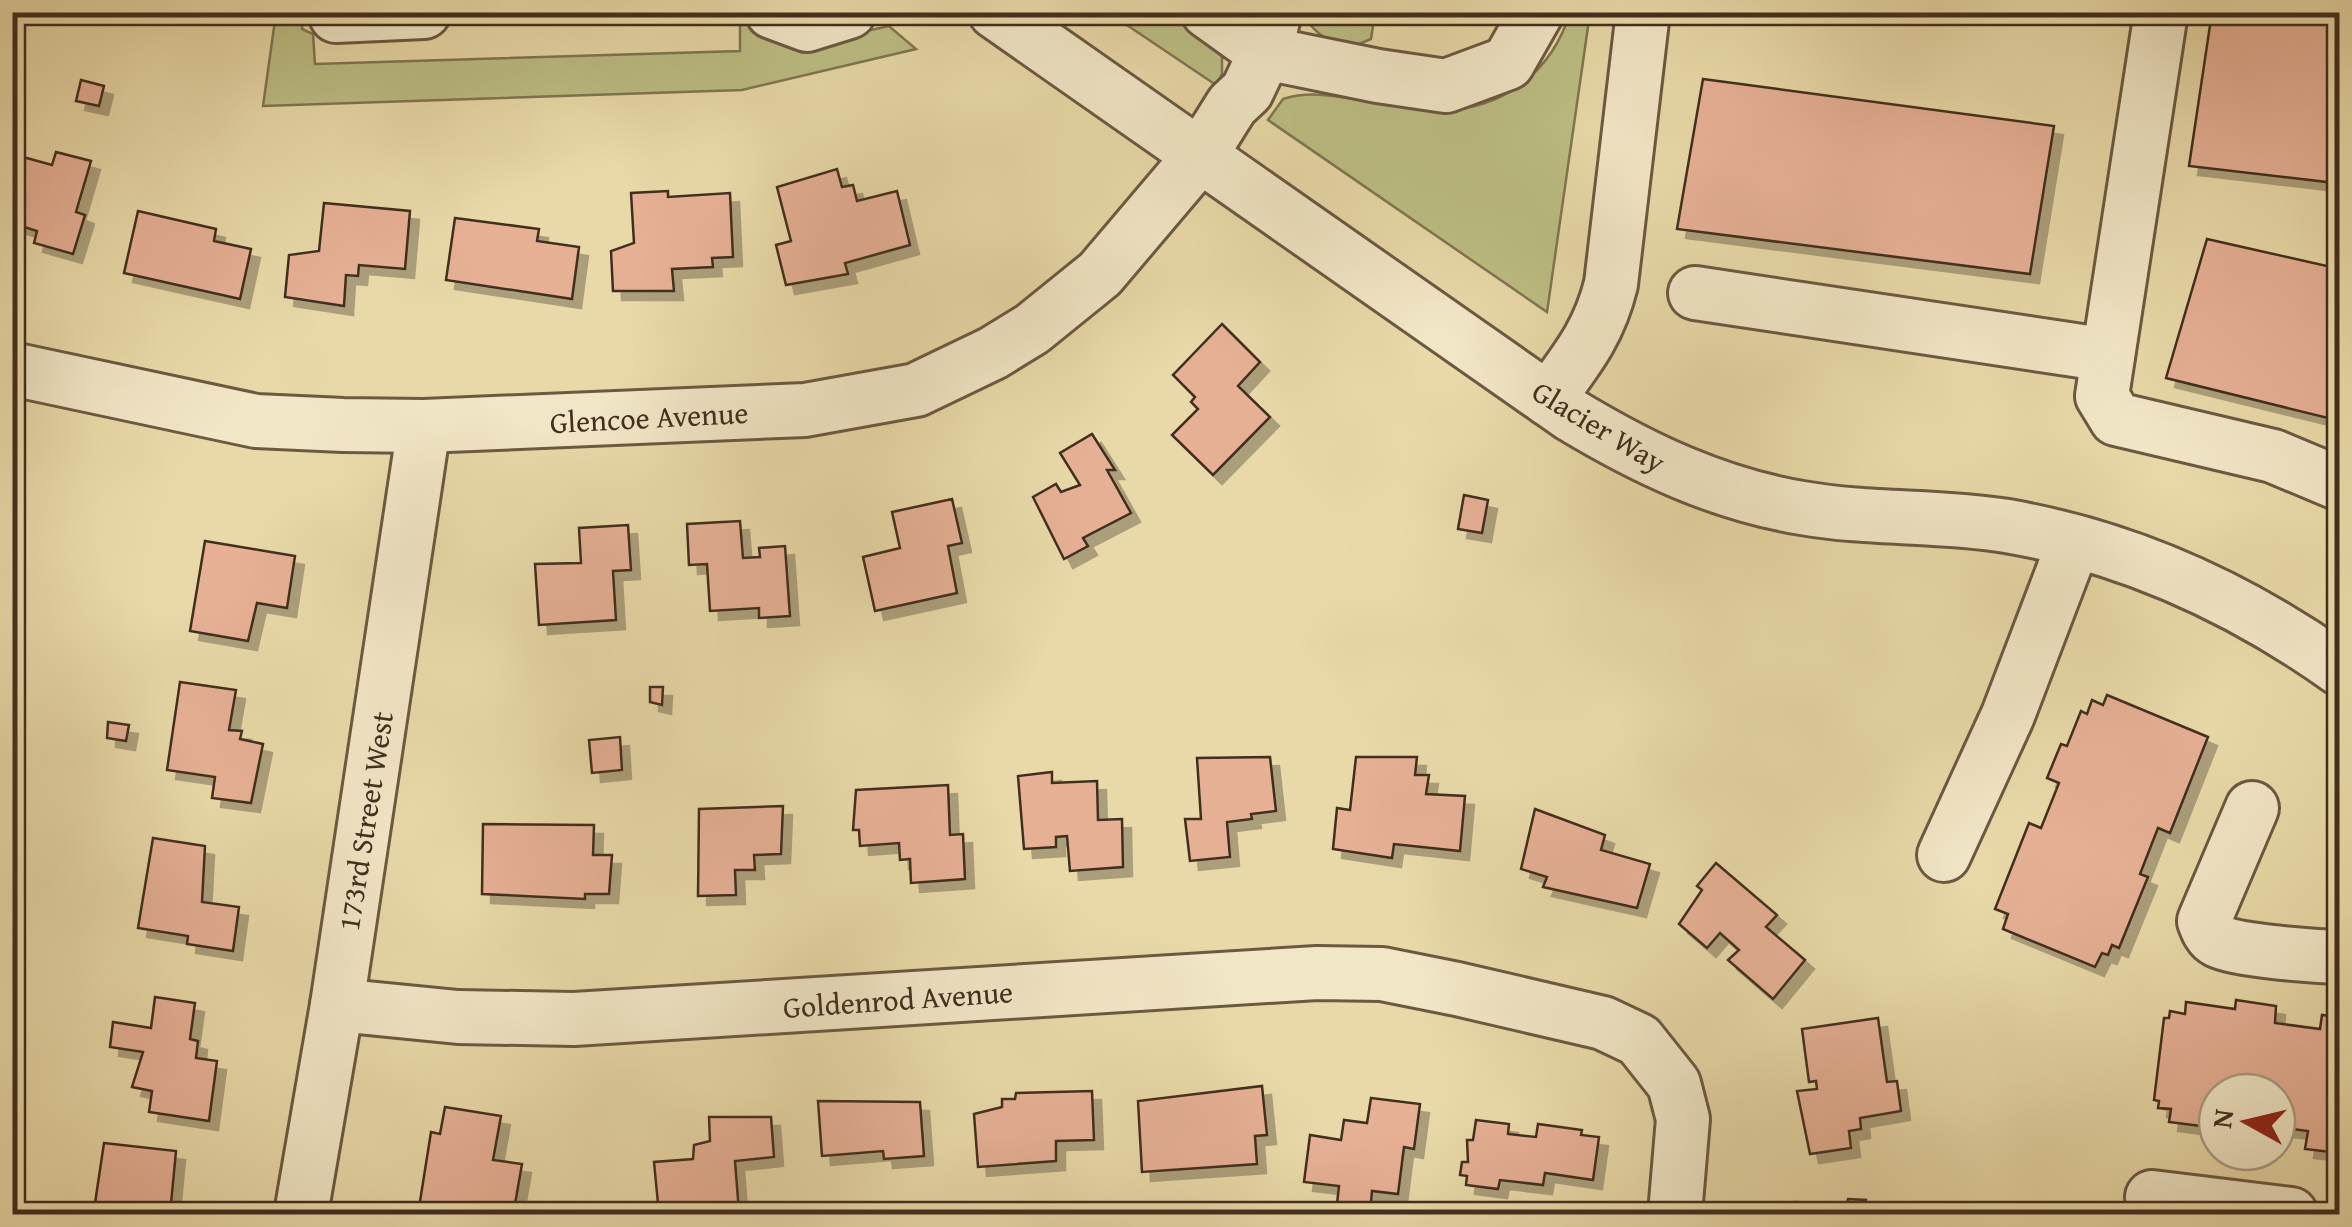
<svg xmlns="http://www.w3.org/2000/svg" width="2352" height="1227" font-family="'Gentium Book Plus',serif">
<style>
.grass{fill:#bcbe84;stroke:#7f7652;stroke-width:2.5}
.building{fill:#e6b095;stroke:#422e1f;stroke-width:2.5;filter:url(#shadow)}
.lines{fill:none;stroke-linecap:round;stroke-linejoin:round}
.minor-casing{stroke:#6c5941;stroke-width:58}
.minor{stroke:#f1e6c6;stroke-width:52}
.labels{text-anchor:middle;dominant-baseline:central;stroke-width:8;stroke-linejoin:round;paint-order:stroke}
.street-label{font-size:30px;fill:#422e1f;stroke:#f1e6c6}
</style>
<defs>
<filter id="shadow"><feDropShadow dx="9" dy="9" stdDeviation="0" flood-color="#0004"/></filter>
</defs>
<rect width="100%" height="100%" fill="#e9d9a8"/>
<filter id="stains"><feTurbulence type="fractalNoise" baseFrequency=".002" numOctaves="4"/><feColorMatrix values="0 0 0 0 .2 0 0 0 0 .09 0 0 0 0 .02 0 0 0 .5 -.17"/></filter>
<radialGradient id="worn" r=".72"><stop offset=".6" stop-color="#630" stop-opacity="0"/><stop offset="1" stop-color="#630" stop-opacity=".3"/></radialGradient>
<g class="grass">
<polygon points="276,13 304,13 302,29 313,34 315,64 740,51 740,24 743,22 780,43 802,45 889,26 916,49 742,90 263,106"/>
<polygon points="1109,13 1171,13 1213,43 1222,55 1222,74 1216,85"/>
<path d="M1303 13H1375L1371 39 1347 49C1329 42 1311 31 1303 13Z"/>
<path d="M1570 13H1590L1547 312 1268 120 1283 99C1312 90 1339 97 1368 101 1390 104 1414 110 1437 110 1502 111 1551 73 1570 13Z"/>
</g>
<g class="building">
<polygon points="2212,12 2340,12 2340,105 2327,182 2189,166"/>
<polygon points="1703,79 2054,126 2030,274 1677,229"/>
<polygon points="81,80 104,86 99,106 76,101"/>
<polygon points="56,152 91,161 76,212 85,215 73,254 34,243 37,231 12,223 12,154 52,165"/>
<polygon points="837,169 842,187 853,185 857,201 897,191 910,245 845,263 848,274 786,285 776,245 791,241 777,187"/>
<polygon points="668,191 668,197 730,193 733,257 712,258 713,267 672,269 674,291 613,291 611,251 634,243 631,193"/>
<polygon points="324,203 410,211 405,269 359,265 358,276 346,275 344,306 285,297 289,255 319,251"/>
<polygon points="138,211 216,229 214,241 251,249 240,299 124,273"/>
<polygon points="455,218 539,229 537,241 579,247 572,299 446,280"/>
<polygon points="2207,239 2340,269 2340,421 2166,378"/>
<polygon points="1222,324 1260,362 1238,386 1270,417 1213,475 1172,435 1198,409 1191,402 1195,397 1173,375"/>
<polygon points="1092,434 1115,470 1107,470 1131,513 1083,538 1088,546 1064,559 1033,497 1056,484 1061,492 1080,485 1060,453"/>
<polygon points="1464,495 1488,500 1482,533 1458,529"/>
<polygon points="952,499 962,543 948,546 957,593 875,611 863,557 900,548 892,512"/>
<polygon points="740,521 743,558 760,557 759,548 785,546 790,616 759,618 759,608 710,611 707,564 689,565 687,524"/>
<polygon points="628,525 631,570 613,571 616,620 539,625 535,564 581,563 579,528"/>
<polygon points="205,541 295,556 287,608 257,603 248,641 190,631"/>
<polygon points="180,682 236,690 229,730 242,731 240,739 263,744 251,803 212,798 215,777 167,770"/>
<polygon points="650,687 663,687 662,705 650,702"/>
<polygon points="2107,695 2208,737 2170,833 2158,828 2140,874 2148,877 2119,948 2112,945 2108,955 2102,953 2095,967 2003,929 2008,914 1995,909 2029,823 2041,828 2059,783 2047,778 2061,744 2067,746 2081,711 2087,714 2092,700 2103,705"/>
<polygon points="108,722 129,725 126,741 107,738"/>
<polygon points="620,737 622,770 592,773 589,740"/>
<polygon points="1270,757 1276,811 1251,814 1252,819 1227,822 1230,857 1190,861 1185,819 1201,819 1197,758"/>
<polygon points="1356,757 1417,757 1415,775 1429,775 1426,794 1465,796 1460,851 1394,844 1392,858 1333,849 1337,808 1350,810"/>
<polygon points="1052,772 1052,783 1097,781 1098,820 1122,819 1123,867 1070,871 1067,836 1056,837 1056,847 1024,849 1018,776"/>
<polygon points="948,785 950,835 963,834 965,879 911,883 910,859 900,860 899,843 860,846 859,830 853,830 856,790"/>
<polygon points="783,806 781,854 754,855 755,870 735,870 736,895 698,896 699,809"/>
<polygon points="1535,809 1605,835 1601,850 1650,864 1637,908 1543,887 1547,877 1521,869"/>
<polygon points="483,824 594,825 593,855 612,855 609,894 585,894 585,899 482,894"/>
<polygon points="153,838 205,846 202,902 239,907 233,951 187,944 188,936 138,928"/>
<polygon points="1716,863 1777,915 1766,927 1805,960 1773,999 1728,960 1739,950 1720,933 1707,948 1679,924 1702,890 1697,886"/>
<polygon points="155,997 195,1003 190,1039 198,1041 196,1058 217,1061 209,1121 149,1112 152,1091 132,1087 143,1052 110,1047 113,1022 151,1028"/>
<polygon points="2236,1000 2276,1006 2275,1023 2320,1029 2322,1015 2340,1017 2340,1153 2305,1149 2308,1131 2277,1127 2277,1092 2217,1092 2217,1128 2169,1122 2171,1109 2158,1108 2159,1101 2154,1100 2164,1018 2169,1018 2170,1011 2185,1014 2186,1002 2235,1009"/>
<polygon points="1878,1018 1887,1082 1897,1081 1901,1111 1860,1118 1861,1129 1849,1131 1851,1148 1810,1154 1797,1091 1817,1089 1816,1081 1809,1082 1802,1029"/>
<polygon points="1262,1086 1267,1135 1255,1136 1257,1164 1142,1172 1138,1101"/>
<polygon points="1092,1091 1094,1140 1056,1141 1056,1161 978,1167 974,1114 1002,1107 1002,1099 1015,1099 1016,1093"/>
<polygon points="1371,1098 1420,1104 1414,1149 1404,1147 1398,1194 1372,1191 1370,1214 1336,1213 1339,1186 1304,1182 1310,1135 1341,1140 1344,1120 1367,1123"/>
<polygon points="818,1101 920,1102 924,1156 884,1159 883,1151 822,1156"/>
<polygon points="445,1107 501,1116 493,1160 522,1164 515,1204 509,1203 508,1214 418,1214 431,1132 440,1134"/>
<polygon points="709,1117 771,1117 774,1157 735,1161 739,1212 659,1214 654,1162 693,1159 694,1145 710,1141"/>
<polygon points="1476,1120 1509,1124 1508,1134 1536,1137 1538,1124 1582,1130 1581,1135 1599,1137 1593,1180 1545,1173 1543,1185 1500,1180 1498,1189 1466,1185 1467,1176 1460,1175 1462,1162 1468,1162 1467,1140 1473,1140"/>
<polygon points="104,1143 176,1151 170,1214 87,1214 88,1209 94,1210"/>
<polygon points="1848,1199 1866,1200 1865,1214 1797,1214 1796,1202 1847,1204"/>
<polygon points="1144,1203 1144,1214 1129,1214 1129,1204"/>
<polygon points="1112,1207 1113,1214 1098,1214 1097,1208"/>
</g>
<g class="lines">
<g class="minor-casing">
<g id="minor">
<polyline points="772,12 807,25 849,12"/>
<path d="M995 12 1571 415C1644 459 1718 494 1802 508 1870 520 1939 515 2007 526 2128 547 2240 598 2340 669"/>
<polyline points="1208,12 1265,53 1378,76 1446,86 1508,63 1537,12"/>
<polyline points="2161,12 2102,396 2116,419 2273,456 2340,484"/>
<polyline points="336,16 424,12"/>
<polyline points="1695,293 2108,355"/>
<polyline points="12,369 256,421 343,425 424,426 805,410 916,390 993,353 1032,329 1100,274 1200,156 1232,105 1247,91 1265,53 1275,12"/>
<path d="M1548 399C1577 359 1599 333 1611 284L1643 12"/>
<path d="M2252 808 2204 921C2207 929 2210 937 2218 941 2238 951 2314 956 2340 957"/>
<polyline points="1944,855 2008,715 2074,542"/>
<polyline points="337,1005 458,1017 574,1019 1317,973 1382,974 1457,989 1603,1023 1639,1040 1674,1084 1683,1119 1675,1214"/>
<polyline points="2152,1197 2291,1214"/>
<polyline points="301,1214 337,1005 424,426"/>
</g>
</g>
<use href="#minor" class="minor"/>
</g>
<g class="labels">
<g class="street-label">
<text transform="translate(649 417) rotate(-3)">Glencoe Avenue</text>
<text transform="translate(1599 426) rotate(31)">Glacier Way</text>
<text transform="translate(365 821) rotate(-81)">173rd Street West</text>
<text transform="translate(898 999) rotate(-4)">Goldenrod Avenue</text>
</g>
</g>
<rect width="2352" height="1227" fill="none" stroke="#e9d9a8" stroke-width="50"/>
<rect x="15" y="15" width="2322" height="1197" fill="none" stroke="#422e1f" stroke-width="5"/>
<rect x="25" y="25" width="2302" height="1177" fill="none" stroke="#422e1f" stroke-width="2.5"/>
<g transform="translate(2247 1122) rotate(278)"><circle r="48" fill="#f1e6c6" stroke="#ab9c83" stroke-width="2.5"/>
<path d="M0-8L18 38L0 25L-18 38Z" fill="#8f2418"/>
<text y="-15" font-size="28" font-weight="bold" text-anchor="middle" fill="#422e1f">N</text>
</g>
<rect width="100%" height="100%" filter="url(#stains)"/>
<rect width="100%" height="100%" fill="url(#worn)"/>
</svg>
